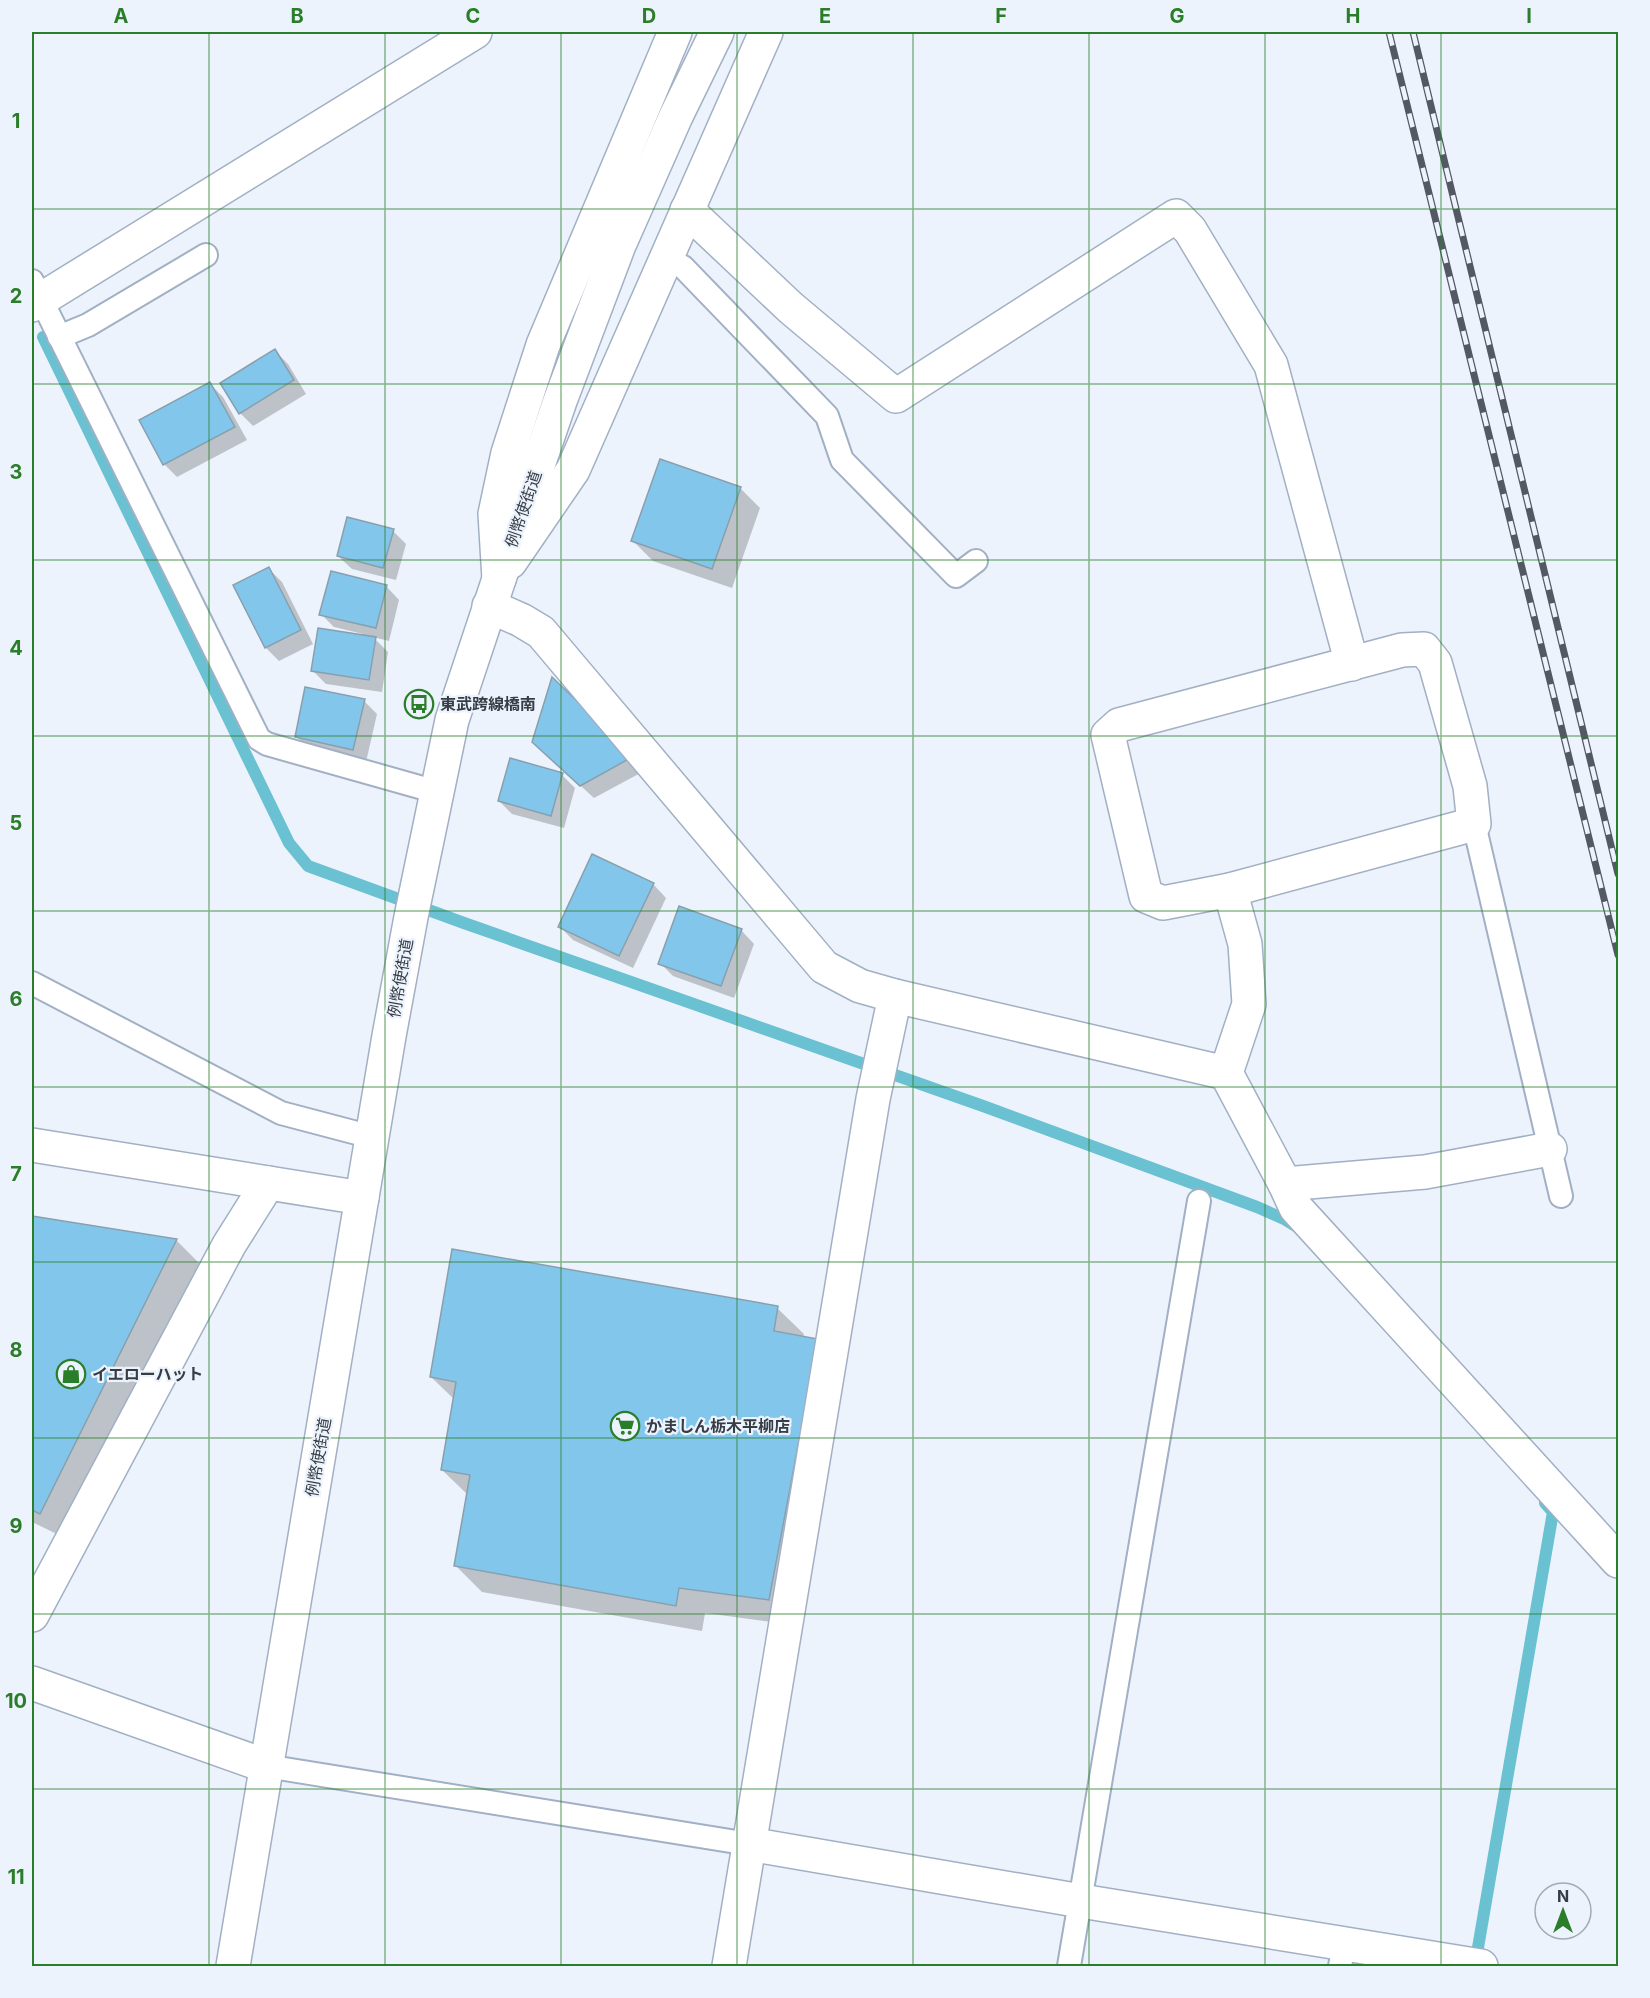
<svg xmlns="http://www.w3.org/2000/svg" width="1650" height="1998" font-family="Inter,'Noto Sans JP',sans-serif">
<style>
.shadow{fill:#0003}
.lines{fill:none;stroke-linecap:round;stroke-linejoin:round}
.stream{stroke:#6ac1d1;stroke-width:12}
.building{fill:#83c6ec;stroke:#88a0ad;stroke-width:1.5}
.service-casing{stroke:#a1b0c4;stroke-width:26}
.minor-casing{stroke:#a1b0c4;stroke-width:36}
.tertiary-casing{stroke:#a1b0c4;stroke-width:36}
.primary-casing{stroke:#a1b0c4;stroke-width:36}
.service{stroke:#fff;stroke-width:22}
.minor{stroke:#fff;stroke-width:33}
.tertiary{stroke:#fff;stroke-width:33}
.primary{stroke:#fff;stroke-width:33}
.rail-casing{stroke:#535962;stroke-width:7}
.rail{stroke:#edf3fc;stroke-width:4.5;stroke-dasharray:14;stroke-linecap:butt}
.grid{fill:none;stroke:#2a7e2a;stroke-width:1.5;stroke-opacity:0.55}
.labels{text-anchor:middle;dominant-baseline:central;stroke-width:4.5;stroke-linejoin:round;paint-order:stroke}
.street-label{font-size:16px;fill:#363d45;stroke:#edf3fc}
.poi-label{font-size:16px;font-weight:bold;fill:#363d45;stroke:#edf3fc;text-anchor:start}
.neatline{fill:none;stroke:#2a7e2a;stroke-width:2}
.grid-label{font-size:20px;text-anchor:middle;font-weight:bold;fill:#2a7e2a}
</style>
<rect width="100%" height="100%" fill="#edf3fc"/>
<g class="shadow">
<polygon points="275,351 288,364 306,394 253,426 240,413"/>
<polygon points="210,384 223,397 247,440 177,477 164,464"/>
<polygon points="740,488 760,508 732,588 653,561 633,541"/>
<polygon points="393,531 406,544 396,580 352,569 338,556"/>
<polygon points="269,569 282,582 313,644 279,661 266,648 235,586"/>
<polygon points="386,586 399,600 389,641 373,637 388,652 382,692 326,684 313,671 363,637 363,634 334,627 321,614"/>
<polygon points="553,680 646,770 594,798 547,755"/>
<polygon points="364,701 377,714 366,762 309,750 296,736"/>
<polygon points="562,775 575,788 564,828 512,814 499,801"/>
<polygon points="653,884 666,898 633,968 573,940 560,927"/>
<polygon points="741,930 754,944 734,998 673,976 660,963"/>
<polygon points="32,1218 177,1241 202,1266 67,1539 32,1522"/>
<polygon points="777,1308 804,1334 803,1338 843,1366 794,1625 705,1613 702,1631 482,1592 456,1566 468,1495 442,1470 455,1400 431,1377"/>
</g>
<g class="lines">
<g class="stream">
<polyline points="43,337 289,843 308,866 464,923 983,1106 1257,1207 1284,1219 1297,1227"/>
<polyline points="1475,1965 1553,1512 1545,1503"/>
</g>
</g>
<g class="building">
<polygon points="275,349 294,380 239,414 220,383"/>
<polygon points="210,382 235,427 163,465 139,420"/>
<polygon points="660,459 741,487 712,569 631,541"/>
<polygon points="347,517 394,529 383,568 337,556"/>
<polygon points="269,567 301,630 265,648 233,585"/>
<polygon points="331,571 387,585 376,628 319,615"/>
<polygon points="318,628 376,637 369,680 311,671"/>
<polygon points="552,677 634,756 580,786 532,742"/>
<polygon points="305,687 365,699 353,750 295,737"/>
<polygon points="510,758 563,773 551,816 498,801"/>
<polygon points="592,854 654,883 619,956 558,927"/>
<polygon points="679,906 742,929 721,986 658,964"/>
<polygon points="32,1216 177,1239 40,1514 32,1510"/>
<polygon points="452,1249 778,1306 774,1331 818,1339 769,1600 679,1588 676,1606 454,1566 470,1475 441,1470 456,1382 430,1377"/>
</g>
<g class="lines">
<g class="service-casing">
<g id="service">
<polyline points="666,258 683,267 827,416 842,460 956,576 976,561"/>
<polyline points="32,281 259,739 267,744 437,792"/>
<polyline points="59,337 88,325 206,255"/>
<polyline points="1474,824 1561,1196"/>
<polyline points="32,983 281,1113 372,1137"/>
<polyline points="266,1766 749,1844"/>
<polyline points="1069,1966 1199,1201"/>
<polyline points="1340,1966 1344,1944"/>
</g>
</g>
<g class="minor-casing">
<g id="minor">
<polyline points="687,210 791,308 896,396 1176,216 1190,230 1271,365 1352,664"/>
<polyline points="32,305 475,32"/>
<polyline points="510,562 573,470 766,32"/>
<polyline points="499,579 495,514 508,453 543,345 675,32"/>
<polyline points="489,606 521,620 541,632 824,967 860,986 895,996 873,1099 729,1966"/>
<polygon points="1424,649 1435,663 1470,786 1474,824 1230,890 1163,903 1146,896 1108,735 1119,725 1402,650"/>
<polyline points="1230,890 1245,944 1249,1004 1226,1073 1285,1184 1296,1208 1618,1561"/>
<polyline points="895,996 1226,1073"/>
<polyline points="1285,1184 1425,1172 1550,1149"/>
<polyline points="32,1683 266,1766"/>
<polyline points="749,1844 1081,1901 1481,1966"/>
</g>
</g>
<g class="tertiary-casing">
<g id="tertiary">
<polyline points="32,1145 362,1198"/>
<polyline points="32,1615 229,1245 268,1183"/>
</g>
</g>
<g class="primary-casing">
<polyline id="primary" points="233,1966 389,1036 411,917 452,720 499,579 560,401 619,245 676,116 717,32"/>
</g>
<use href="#service" class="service"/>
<use href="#minor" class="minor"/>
<use href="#tertiary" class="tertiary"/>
<use href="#primary" class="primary"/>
<g class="rail-casing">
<g id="rail">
<polyline points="1389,32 1618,955"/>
<polyline points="1413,32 1618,874"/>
</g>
</g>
<use href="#rail" class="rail"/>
</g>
<path class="grid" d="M209 32V1966M385 32V1966M561 32V1966M737 32V1966M913 32V1966M1089 32V1966M1265 32V1966M1441 32V1966M32 209H1618M32 384H1618M32 560H1618M32 736H1618M32 911H1618M32 1087H1618M32 1262H1618M32 1438H1618M32 1614H1618M32 1789H1618"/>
<defs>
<g id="bus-ring" transform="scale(1.5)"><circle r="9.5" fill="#edf3fc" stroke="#2a7e2a" stroke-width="1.5"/><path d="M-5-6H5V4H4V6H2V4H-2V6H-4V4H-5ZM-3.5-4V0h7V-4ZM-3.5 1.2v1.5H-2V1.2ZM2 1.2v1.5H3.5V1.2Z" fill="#2a7e2a"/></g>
<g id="shop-ring" transform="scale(1.5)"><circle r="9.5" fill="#edf3fc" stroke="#2a7e2a" stroke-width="1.5"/><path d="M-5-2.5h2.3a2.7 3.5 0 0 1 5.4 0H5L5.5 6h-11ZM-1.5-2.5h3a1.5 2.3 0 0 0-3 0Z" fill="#2a7e2a"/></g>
<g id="supermarket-ring" transform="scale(1.5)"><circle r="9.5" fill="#edf3fc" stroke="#2a7e2a" stroke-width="1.5"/><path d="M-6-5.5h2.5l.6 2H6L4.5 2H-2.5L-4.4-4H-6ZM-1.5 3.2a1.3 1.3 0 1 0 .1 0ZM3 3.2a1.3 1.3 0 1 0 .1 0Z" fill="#2a7e2a"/></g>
</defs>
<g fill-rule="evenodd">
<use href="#bus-ring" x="419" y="704"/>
<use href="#shop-ring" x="71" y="1374"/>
<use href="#supermarket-ring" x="625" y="1426"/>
</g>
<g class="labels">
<g class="street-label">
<text transform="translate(523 509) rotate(-71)">例幣使街道</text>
<text transform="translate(400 978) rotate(-80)">例幣使街道</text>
<text transform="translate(318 1457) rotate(-80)">例幣使街道</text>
</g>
<g class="poi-label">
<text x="440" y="704">東武跨線橋南</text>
<text x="92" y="1374">イエローハット</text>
<text x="646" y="1426">かましん栃木平柳店</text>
</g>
</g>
<rect width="1650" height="1998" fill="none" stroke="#edf3fc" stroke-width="66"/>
<g transform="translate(1563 1911)"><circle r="28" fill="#edf3fc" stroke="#a4aab3" stroke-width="1.5"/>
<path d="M0-4.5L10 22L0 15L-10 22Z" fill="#2a7e2a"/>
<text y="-9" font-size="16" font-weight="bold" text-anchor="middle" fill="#363d45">N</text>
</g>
<rect x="33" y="33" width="1584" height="1932" class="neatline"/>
<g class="grid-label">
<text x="121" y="23">A</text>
<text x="297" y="23">B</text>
<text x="473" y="23">C</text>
<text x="649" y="23">D</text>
<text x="825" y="23">E</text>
<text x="1001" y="23">F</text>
<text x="1177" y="23">G</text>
<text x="1353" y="23">H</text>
<text x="1529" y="23">I</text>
<text x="16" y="128">1</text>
<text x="16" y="303">2</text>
<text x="16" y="479">3</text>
<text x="16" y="655">4</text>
<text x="16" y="830">5</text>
<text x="16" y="1006">6</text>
<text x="16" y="1181">7</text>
<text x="16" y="1357">8</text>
<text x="16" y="1533">9</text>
<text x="16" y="1708">10</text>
<text x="16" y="1884">11</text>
</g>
</svg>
